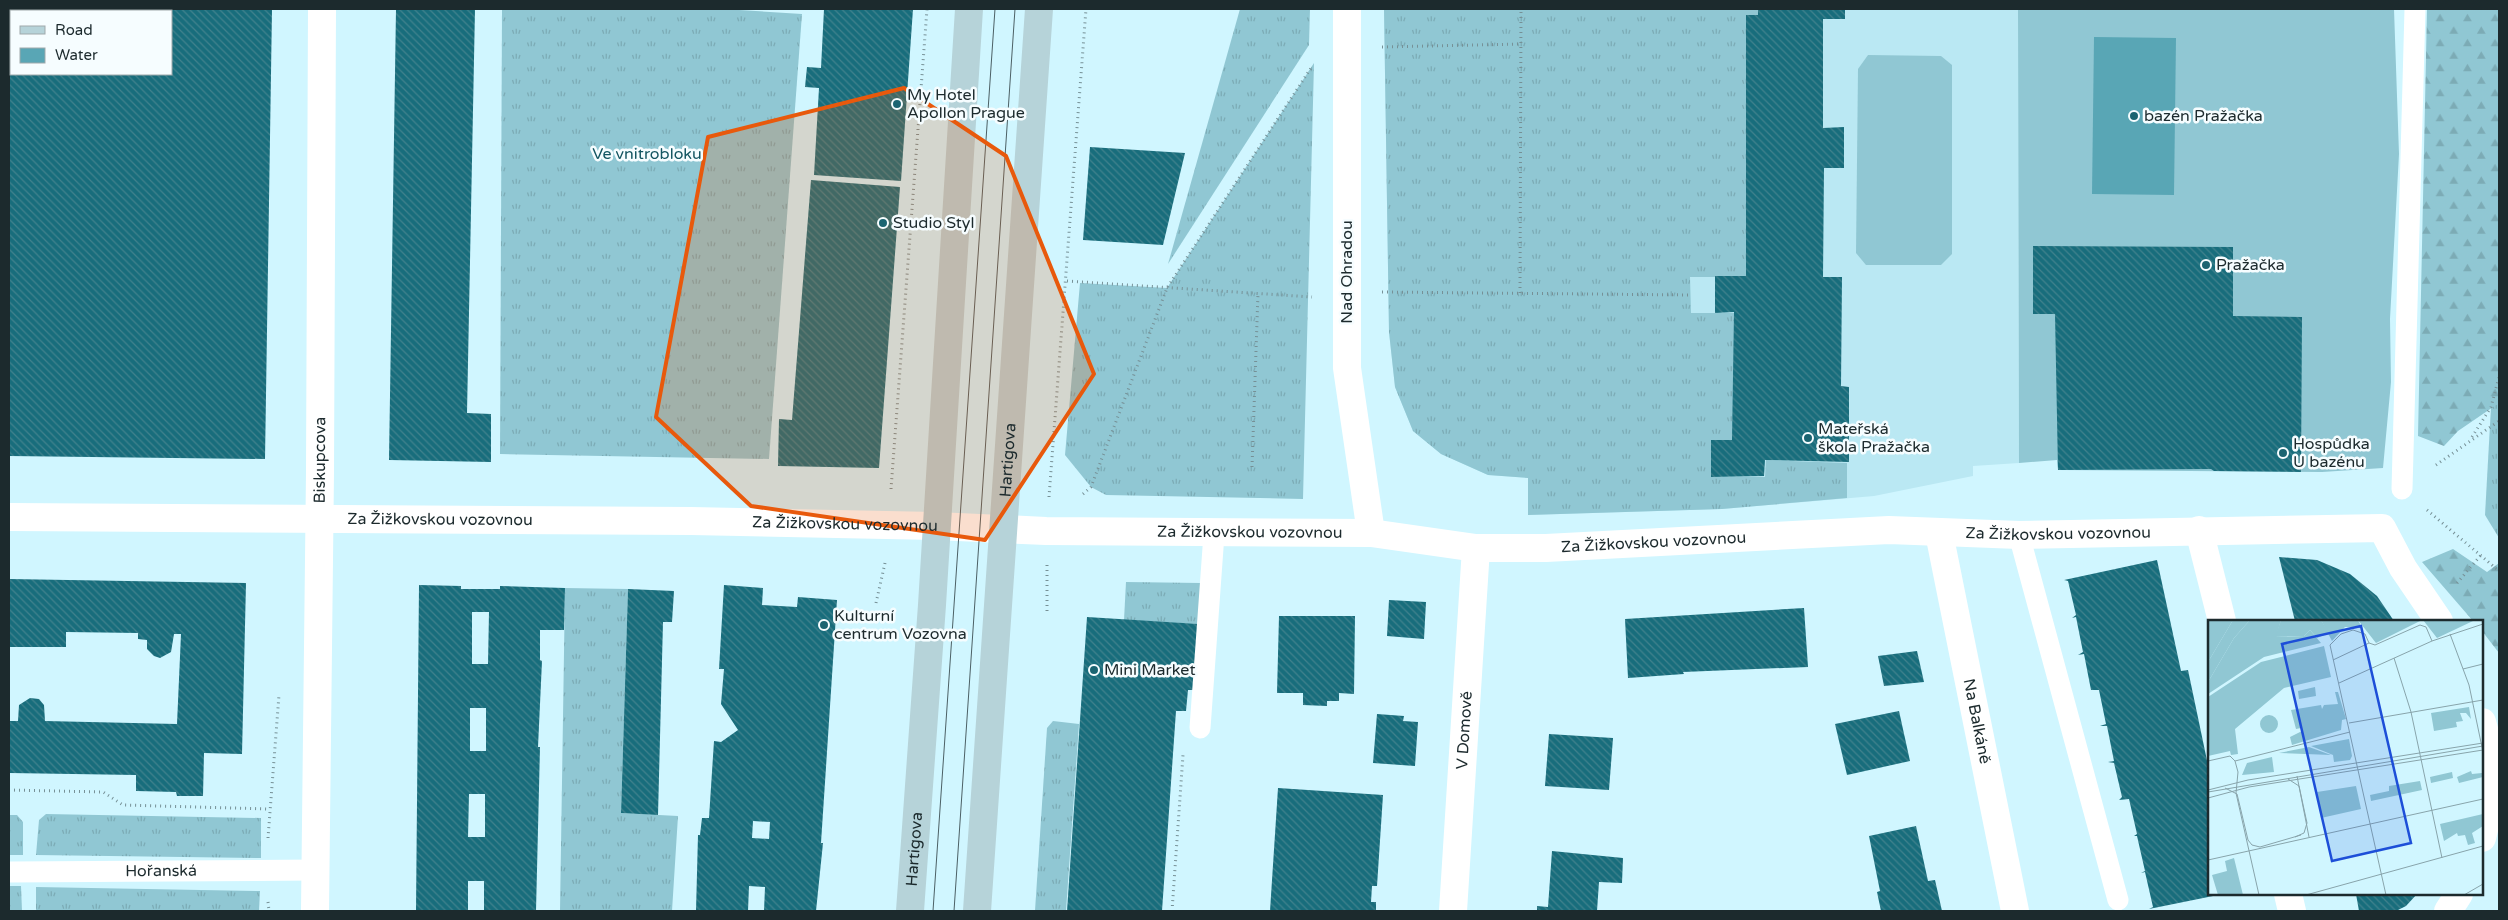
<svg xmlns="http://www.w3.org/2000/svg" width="2508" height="920" font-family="'Varela Round',sans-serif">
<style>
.built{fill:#bae8f3}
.grass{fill:url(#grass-tufts)}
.forest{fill:url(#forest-firs)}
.pitch{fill:#90c7d3}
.water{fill:#59a6b5}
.building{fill:url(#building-back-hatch);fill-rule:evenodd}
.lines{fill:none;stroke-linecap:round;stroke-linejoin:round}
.path{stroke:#769096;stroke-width:3;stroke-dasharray:1 4;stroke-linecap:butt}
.lane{stroke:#fff;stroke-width:21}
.street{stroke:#fff;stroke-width:28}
.secondary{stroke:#b6d3d9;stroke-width:28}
.tram{stroke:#4c6065;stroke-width:1}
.marked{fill:#e8590c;fill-opacity:0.2;stroke:#e8590c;stroke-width:4;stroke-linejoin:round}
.poi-dot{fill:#1a6471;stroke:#f6fdff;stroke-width:2}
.labels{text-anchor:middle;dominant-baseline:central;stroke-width:5;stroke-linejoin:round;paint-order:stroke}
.poi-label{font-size:16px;fill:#1c2a2d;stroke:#f6fdff;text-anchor:start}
.park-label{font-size:16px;fill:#135561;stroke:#f6fdff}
.street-label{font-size:16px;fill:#1c2a2d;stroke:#f6fdff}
.inset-road{fill:none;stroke:#88a4ab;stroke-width:1}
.view{fill:#1d4ed8;fill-opacity:0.15;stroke:#1d4ed8;stroke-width:2.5}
.inset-edge{fill:none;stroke:#1c2a2d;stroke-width:2.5}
</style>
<defs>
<pattern id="grass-tufts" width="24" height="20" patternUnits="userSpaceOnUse" patternTransform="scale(1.25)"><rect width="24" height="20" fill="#90c7d3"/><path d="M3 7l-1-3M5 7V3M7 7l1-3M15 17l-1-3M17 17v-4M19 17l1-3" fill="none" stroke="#7cabb5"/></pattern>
<pattern id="forest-firs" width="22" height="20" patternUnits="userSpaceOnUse" patternTransform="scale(1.25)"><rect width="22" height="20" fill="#90c7d3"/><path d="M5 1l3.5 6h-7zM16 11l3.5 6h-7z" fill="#7cabb5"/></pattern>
<pattern id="building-back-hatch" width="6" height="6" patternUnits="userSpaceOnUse" patternTransform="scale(1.25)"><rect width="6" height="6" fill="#186d7c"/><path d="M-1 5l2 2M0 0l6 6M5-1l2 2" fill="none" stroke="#41828d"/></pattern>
</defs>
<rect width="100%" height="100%" fill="#d0f6ff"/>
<polygon class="built" points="1384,9 2018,9 2019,463 1973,466 1973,476 1874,496 1722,509 1528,515 1528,478 1488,475 1441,454 1413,431 1395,387 1389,332"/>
<g class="grass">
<polygon points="502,9 723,9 802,14 769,459 500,454"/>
<polygon points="1240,9 1310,9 1309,45 1168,264"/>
<polygon points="1384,9 1758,9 1758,15 1747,15 1748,277 1690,277 1691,313 1735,313 1733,441 1713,477 1765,477 1766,460 1847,463 1847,498 1722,509 1528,515 1528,478 1488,475 1441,454 1413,431 1395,387 1389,332"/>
<polygon points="1314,63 1303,499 1106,495 1091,487 1065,455 1080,283 1167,288"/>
<polygon points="2499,403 2499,538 2485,515 2491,407"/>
<polygon points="1126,582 1201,583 1199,624 1124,620"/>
<polygon points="565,588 628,589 621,813 678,816 672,911 560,911"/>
<polygon points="1053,721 1079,724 1066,911 1035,911 1047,728"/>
<polygon points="46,814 261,818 261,858 36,855 39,820"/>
<polygon points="9,815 17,815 23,822 23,855 9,855"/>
<polygon points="9,886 21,886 22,911 9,911"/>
<polygon points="36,887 260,891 259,911 36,911"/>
</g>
<g class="forest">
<polygon points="2427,9 2499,9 2499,403 2458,431 2444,446 2418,436"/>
<polygon points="2453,549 2487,572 2499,563 2499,653 2482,631 2482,621 2473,621 2422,562"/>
</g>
<g class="pitch">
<polygon points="2018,9 2394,9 2399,154 2390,319 2391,382 2383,468 2322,472 2058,470 2057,460 2019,463"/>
<polygon points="1868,55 1941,56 1952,65 1952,254 1941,265 1866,265 1856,253 1858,69"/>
</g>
<polygon class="water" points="2094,37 2176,38 2174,195 2092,194"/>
<g class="building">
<path d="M9 9H272L265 459 9 456ZM11 11H171V74H11Z"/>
<polygon points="396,9 475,9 467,413 491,414 491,462 389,460"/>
<polygon points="824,9 913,9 901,181 814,175 819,88 805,87 807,67 821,68"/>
<polygon points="1758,9 1845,9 1845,19 1823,19 1823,128 1844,127 1844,168 1824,168 1823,277 1842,277 1841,386 1849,387 1849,462 1765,460 1764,476 1711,477 1711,440 1732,440 1734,312 1715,313 1715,276 1746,276 1746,15 1758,15"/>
<polygon points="1090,147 1185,153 1163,245 1083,240"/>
<polygon points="811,180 900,187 879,468 778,466 779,419 792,420"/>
<polygon points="2033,246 2233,247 2233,316 2302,317 2301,472 2214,471 2211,469 2058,470 2055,314 2033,314"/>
<polygon points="2279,557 2317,560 2350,574 2377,596 2394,621 2295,621"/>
<polygon points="2157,560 2181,671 2188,670 2209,770 2209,894 2218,895 2149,909 2153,907 2145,872 2141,873 2145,871 2137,836 2134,836 2137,834 2129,799 2119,800 2122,797 2114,763 2108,762 2114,761 2107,726 2100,726 2106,724 2099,690 2091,690 2084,654 2078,655 2083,652 2076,617 2072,618 2076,615 2068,581 2064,580"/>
<polygon points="9,579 246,583 242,754 204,753 203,796 177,796 176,792 136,791 136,775 9,773 9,721 18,721 19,705 30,698 39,699 44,705 45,721 177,724 181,634 174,634 171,652 160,658 154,656 147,649 147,640 138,639 138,633 66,632 66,647 9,647"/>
<path d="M419 585 461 586V589H500V586L565 588 564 630H540V660L542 661 538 747H540L536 911H484V881H468V911H416ZM472 612H489L488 664H472ZM470 708H486V751H470ZM469 794H485V837H468Z"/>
<path d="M724 585 763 588 762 605 797 607 798 597 837 600 821 843H823L816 911H764L765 887 749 886 748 911H696L698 835H700L702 818H709L714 741 721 742 738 730 721 704 724 669H719ZM753 821 770 822 769 839 752 838Z"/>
<polygon points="628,589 674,591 672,622 663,622 658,815 621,813"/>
<polygon points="1389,600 1426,602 1424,639 1387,636"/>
<polygon points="1804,608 1808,667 1683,672 1684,674 1628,678 1625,619"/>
<polygon points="1279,616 1355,616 1354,694 1339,693 1339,701 1327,701 1327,706 1303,705 1303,693 1277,693"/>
<polygon points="1087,617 1199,624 1194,690 1188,690 1186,711 1176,711 1162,911 1067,911"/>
<polygon points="1917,651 1924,682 1884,686 1878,656"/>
<polygon points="1899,711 1910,761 1847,775 1835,724"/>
<polygon points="1377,714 1404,716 1403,721 1418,722 1415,766 1373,763"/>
<polygon points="1549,734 1613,738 1609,790 1545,786"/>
<polygon points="1278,788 1383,795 1377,886 1372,886 1371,902 1376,902 1376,911 1270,911"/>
<polygon points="1916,826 1928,881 1935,880 1942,911 1881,911 1877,892 1880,891 1869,836"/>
<polygon points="1552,851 1623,858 1622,883 1599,882 1597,911 1537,911 1537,906 1548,907"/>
<polygon points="2356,894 2417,894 2406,906 2396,911 2359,911"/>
</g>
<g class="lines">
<g class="path">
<polyline points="1382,47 1521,44"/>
<polyline points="1067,281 1312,297"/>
<polyline points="1382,292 1691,295"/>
<polyline points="1520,293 1521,9"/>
<polyline points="2472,437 2491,407 2499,377"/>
<polyline points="2436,465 2499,421"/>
<polyline points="1252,467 1258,293"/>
<polyline points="891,489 927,9"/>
<polyline points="1083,494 1091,487 1167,288 1311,68"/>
<polyline points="1049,497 1086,9"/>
<polyline points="2427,510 2499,571"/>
<polyline points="1047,565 1047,612"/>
<polyline points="2457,583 2481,555"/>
<polyline points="876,603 885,563"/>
<polyline points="9,790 103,792 123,805 269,809"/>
<polyline points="268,838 279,695"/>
<polyline points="268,902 269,911"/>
<polyline points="1172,911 1183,755"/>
</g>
<g class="lane">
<polyline points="2402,489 2415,9"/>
<polyline points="2019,535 2118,900"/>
<polyline points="1200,728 1214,534"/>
<path id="s1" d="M9 872 315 870"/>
</g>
<g class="street">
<polyline points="1347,9 1347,368 1371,533"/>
<path id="s2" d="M9 517 691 521 936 526 1046 531 1371 533 1476 548H1546L1889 530 2019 535 2382 528 2403 568 2439 621"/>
<polyline points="2199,530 2222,621"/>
<path id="s3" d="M1939 533 2015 911"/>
<path d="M2482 722C2493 757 2492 803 2482 838"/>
<polyline points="2288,894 2292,911"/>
<path id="s4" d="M315 911 320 472 322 9"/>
<path id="s5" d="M1453 911 1476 548"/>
<polyline points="2448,911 2459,894"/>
</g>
<g class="secondary">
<path id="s6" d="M910 911 932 605 969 9"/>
<path id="s7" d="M977 911 1039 9"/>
</g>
<g class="tram">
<polyline points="933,911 995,9"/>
<polyline points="954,911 1015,9"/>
</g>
</g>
<path class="marked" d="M904 88 1006 156 1094 374 985 540 751 506 656 417 708 137Z"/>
<g class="poi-dot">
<circle cx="897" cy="104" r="5"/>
<circle cx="2134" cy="116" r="5"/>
<circle cx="883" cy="223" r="5"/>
<circle cx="2206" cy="265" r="5"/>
<circle cx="1808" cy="438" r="5"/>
<circle cx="2283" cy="453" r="5"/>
<circle cx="824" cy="625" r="5"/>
<circle cx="1094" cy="670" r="5"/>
</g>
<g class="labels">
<g class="poi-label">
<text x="907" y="95">My Hotel<tspan x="907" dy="18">Apollon Prague</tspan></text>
<text x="2144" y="116">bazén Pražačka</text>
<text x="893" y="223">Studio Styl</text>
<text x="2216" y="265">Pražačka</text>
<text x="1818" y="429">Mateřská<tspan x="1818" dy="18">škola Pražačka</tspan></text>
<text x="2293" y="444">Hospůdka<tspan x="2293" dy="18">U bazénu</tspan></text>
<text x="834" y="616">Kulturní<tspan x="834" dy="18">centrum Vozovna</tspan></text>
<text x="1104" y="670">Mini Market</text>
</g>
<g class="park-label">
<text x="647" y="154">Ve vnitrobloku</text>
</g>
<g class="street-label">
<text transform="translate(1347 272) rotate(-90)">Nad Ohradou</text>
<text stroke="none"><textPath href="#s4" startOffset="451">Biskupcova</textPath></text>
<text stroke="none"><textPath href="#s7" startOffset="452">Hartigova</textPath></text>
<text stroke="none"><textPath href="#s2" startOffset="431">Za Žižkovskou vozovnou</textPath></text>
<text stroke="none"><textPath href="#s2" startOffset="836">Za Žižkovskou vozovnou</textPath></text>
<text stroke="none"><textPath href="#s2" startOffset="2051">Za Žižkovskou vozovnou</textPath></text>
<text stroke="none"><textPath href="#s2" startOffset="1241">Za Žižkovskou vozovnou</textPath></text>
<text stroke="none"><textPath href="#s2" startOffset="1646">Za Žižkovskou vozovnou</textPath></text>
<text stroke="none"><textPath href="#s3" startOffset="192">Na Balkáně</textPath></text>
<text stroke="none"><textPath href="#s5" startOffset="181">V Domově</textPath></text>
<text stroke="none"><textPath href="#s6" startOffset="62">Hartigova</textPath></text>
<text stroke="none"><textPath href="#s1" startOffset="152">Hořanská</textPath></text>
</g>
</g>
<g transform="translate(2208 620)">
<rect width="275" height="275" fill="#d0f6ff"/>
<path d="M25 0H42L26 18 0 62V42ZM73 0H113L121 13 109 18 102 10 96 16 67 17ZM150 0H212V1L168 23ZM215 0H265V1L229 18ZM127 72H130L138 99 134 100 133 110 84 125 82 117 94 111 93 108 88 109 83 90 113 85 114 89 116 85 130 84ZM261 87 263 99 258 93H252L255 101 248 102 249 107 226 111 223 93ZM141 119 144 136 142 140 126 142 125 135 103 126ZM101 127 123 135 71 133ZM64 137 66 152 34 155 39 143ZM263 151 264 154 274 153 275 157 251 163 249 157ZM244 152 245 158 223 163 222 157ZM212 161 214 170 163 181 162 175 181 171V166ZM148 166 153 189 113 198 109 172ZM275 194V206L264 213 267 223 260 225 257 215 250 216 249 213 236 221 232 204ZM26 238 35 275H10L4 255 19 251 17 241Z" fill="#90c7d3"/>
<path d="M0 0H25L0 42ZM42 0H73L68 17 96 16 102 10 113 23 56 37 0 74V62L26 18ZM113 0H150L154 8 137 7 124 21Z" fill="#90c7d3"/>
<path d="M116 26 123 57 76 68 27 109 30 134 23 135 22 131 0 136V77L53 42ZM107 67 108 76 91 79 90 71ZM52 104a9 9 0 1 1 18 0a9 9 0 1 1-18 0Z" fill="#90c7d3"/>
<path class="inset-road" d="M242 14 261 65 275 132M161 23 157 14 145 10 133 14 122 25 178 275M186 38 203 92 234 238M125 40 161 23 167 25 212 5 218 7 224 21M255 49 275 44M131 63 224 21 275 4M141 103 275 80M0 141 22 136 27 141 30 152 28 173 51 275M27 141 142 112M89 156 101 217M80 159 91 166 99 203 96 213 87 217M17 168 29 174 40 220 44 225 52 227 93 215M0 170 40 160 275 123M0 172 275 126M0 178 41 167 275 130M0 240 275 179M98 275 275 226M256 275 275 264"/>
<path class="view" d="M153 6 203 223 124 241 74 24Z"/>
<rect width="275" height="275" class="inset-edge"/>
</g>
<rect width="2508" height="920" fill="none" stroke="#1c2a2d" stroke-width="20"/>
<rect x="10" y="10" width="162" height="65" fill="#f6fdff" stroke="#9fa9ab"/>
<rect x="20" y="26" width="25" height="8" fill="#b6d3d9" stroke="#9fa9ab"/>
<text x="55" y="35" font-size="15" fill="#1c2a2d">Road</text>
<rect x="20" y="48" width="25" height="15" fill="#59a6b5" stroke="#9fa9ab"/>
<text x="55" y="60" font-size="15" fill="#1c2a2d">Water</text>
</svg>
